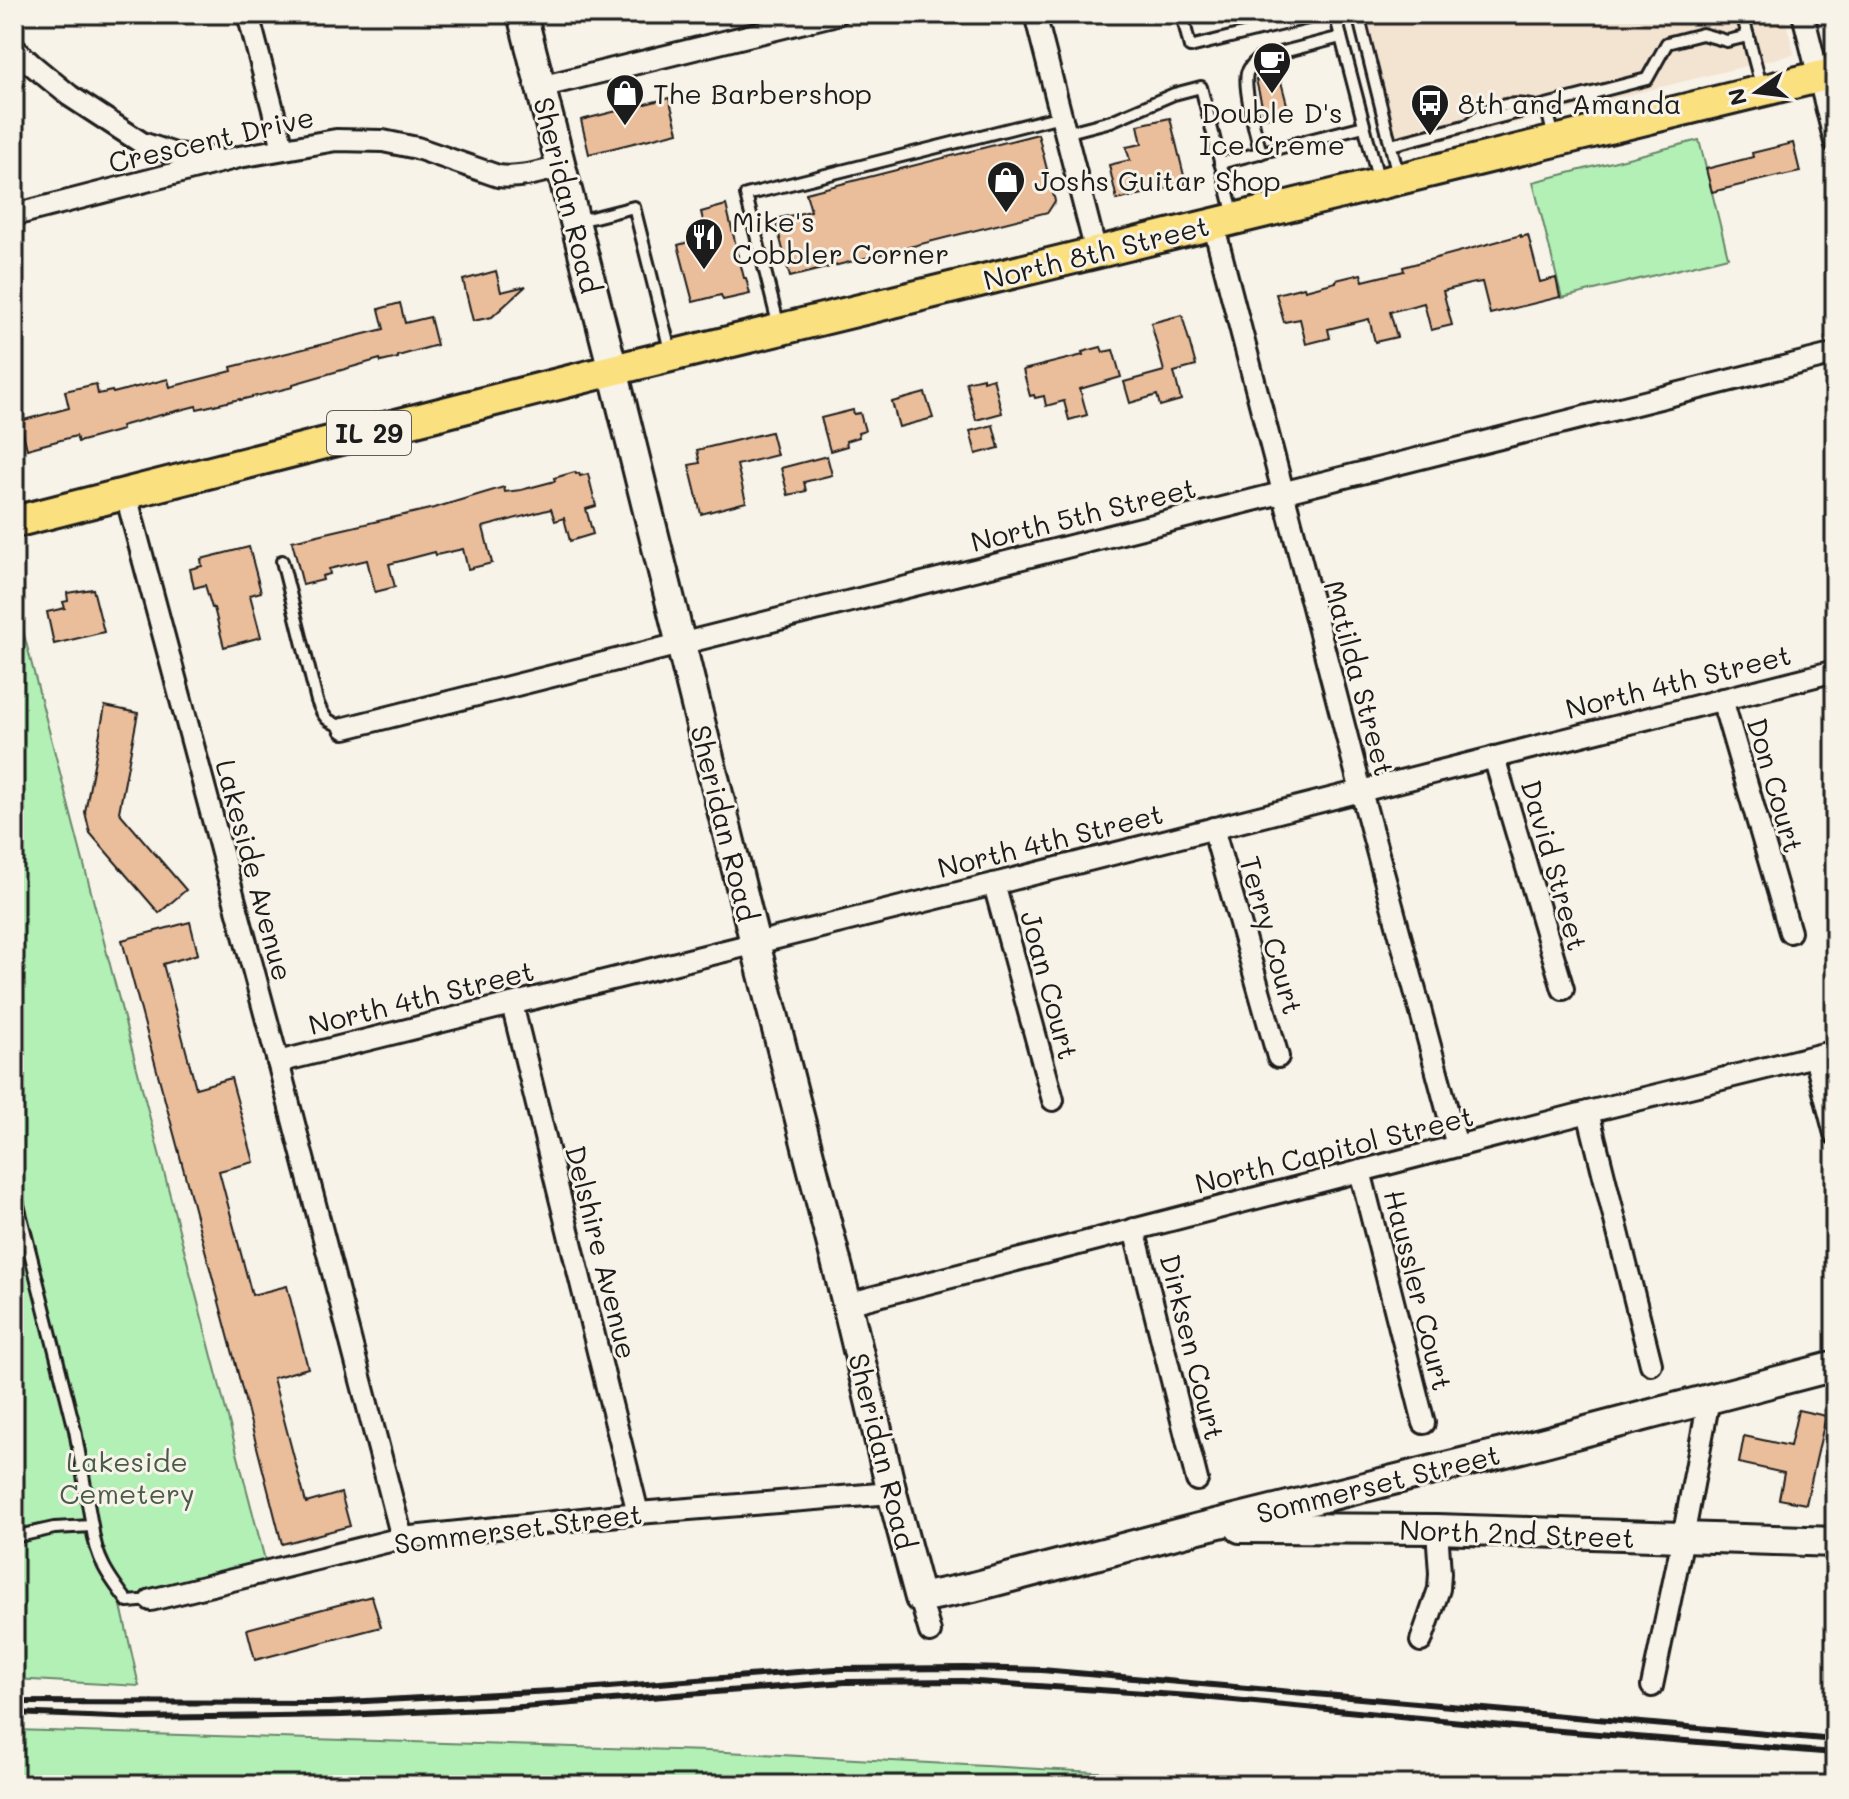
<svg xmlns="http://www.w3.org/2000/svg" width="1849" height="1799" font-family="Mali,sans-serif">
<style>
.built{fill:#f3e3d1}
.green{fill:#b2f0b6;stroke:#678669;stroke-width:2}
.building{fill:#ebbe9b;stroke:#1c1c1c;stroke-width:2}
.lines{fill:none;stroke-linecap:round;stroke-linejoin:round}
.lane-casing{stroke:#1c1c1c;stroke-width:16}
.street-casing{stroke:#1c1c1c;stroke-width:26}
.secondary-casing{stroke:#1c1c1c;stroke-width:34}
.primary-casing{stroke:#1c1c1c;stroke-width:36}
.lane{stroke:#f7f3e8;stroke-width:10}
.street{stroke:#f7f3e8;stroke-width:20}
.secondary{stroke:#f7f3e8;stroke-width:28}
.primary{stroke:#fbe080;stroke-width:30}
.rail{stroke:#1c1c1c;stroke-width:6}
.labels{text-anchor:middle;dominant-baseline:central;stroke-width:6;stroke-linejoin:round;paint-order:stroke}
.shield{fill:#f7f3e8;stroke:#5e5c59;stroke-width:2}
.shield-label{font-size:26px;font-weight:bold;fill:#1c1c1c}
.poi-label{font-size:28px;fill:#1c1c1c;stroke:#f7f3e8;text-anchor:start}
.street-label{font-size:28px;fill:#1c1c1c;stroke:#f7f3e8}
.park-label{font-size:28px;fill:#495c4a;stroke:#f7f3e8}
</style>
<rect width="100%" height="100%" fill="#f7f3e8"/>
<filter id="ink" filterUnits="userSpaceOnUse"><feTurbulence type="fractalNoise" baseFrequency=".0125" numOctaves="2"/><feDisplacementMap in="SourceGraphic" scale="16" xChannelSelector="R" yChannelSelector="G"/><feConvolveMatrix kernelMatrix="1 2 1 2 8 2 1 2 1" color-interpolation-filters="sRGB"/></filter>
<g filter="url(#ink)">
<polygon class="built" points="1352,14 1784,14 1794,54 1387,155"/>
<g class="green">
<polygon points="1699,140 1728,257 1562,298 1533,182"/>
<polygon points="14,596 265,1560 120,1601 139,1686 14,1679"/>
<polygon points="14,1730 707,1751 1337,1785 14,1785"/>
</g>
<g class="building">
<polygon points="1279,74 1289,112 1265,118 1256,80"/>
<polygon points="669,98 678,132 589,154 581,120"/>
<polygon points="1170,118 1186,184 1117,200 1109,165 1130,160 1126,147 1142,144 1138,125"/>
<polygon points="1038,134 1055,201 1048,212 790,277 775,219 811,211 806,193"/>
<polygon points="1793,143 1800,172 1782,176 1781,175 1712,192 1706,169 1753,157 1752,153"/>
<polygon points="726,205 744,278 746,278 750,294 723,300 721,295 693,302 678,245 707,237 701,212"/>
<polygon points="1521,235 1521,237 1528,235 1540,282 1556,278 1560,297 1490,314 1482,282 1470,284 1443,291 1452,325 1431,330 1424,303 1390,312 1397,337 1375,342 1369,319 1328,329 1330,338 1306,344 1300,319 1284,322 1276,294 1304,287 1305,290 1336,282 1336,280 1361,274 1363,281 1404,271 1403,267"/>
<polygon points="496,271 501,292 526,286 492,317 473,321 463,280"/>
<polygon points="400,303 405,323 430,317 437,345 398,356 398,358 381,362 380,359 293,384 293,387 240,400 240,399 197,409 196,406 153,417 121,426 122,430 93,438 78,442 76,436 27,449 20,421 69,408 65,391 96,384 98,394 112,391 113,393 168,379 170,387 232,371 231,367 384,329 379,309"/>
<polygon points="1182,315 1196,366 1174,372 1181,400 1160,406 1157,395 1130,403 1124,382 1164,371 1151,323"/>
<polygon points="1101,347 1103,352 1113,350 1121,377 1080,389 1087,415 1069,420 1064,401 1046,406 1044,396 1035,398 1034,395 1030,396 1023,370 1083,355 1082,352"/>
<polygon points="983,378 983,381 993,378 1002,413 976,420 966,382"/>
<polygon points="925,393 933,418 899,427 892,402"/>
<polygon points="853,410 854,414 860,413 865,431 858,433 859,437 846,441 847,446 830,451 821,418"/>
<polygon points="993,425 999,448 976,454 970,431"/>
<polygon points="771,432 777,455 737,465 746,502 701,514 689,465 700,463 697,450"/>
<polygon points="827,456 832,475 804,482 806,491 788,495 781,468"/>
<polygon points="575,472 576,474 579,473 580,476 588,474 596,506 586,509 593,534 570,541 564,518 555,521 551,509 483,527 492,563 468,569 463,549 436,555 435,552 389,564 395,587 375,592 367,560 329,569 330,574 322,576 323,580 303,585 292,541 434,508 504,487 505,492 521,490 555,481 554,478"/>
<polygon points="249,547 261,592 250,595 261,637 224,647 214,608 212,608 205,585 194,588 190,569 202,566 201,559"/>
<polygon points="93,589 104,632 54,644 47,612 65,608 63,602 68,601 67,593"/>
<polygon points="105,706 138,713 119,812 186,890 159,913 90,833 85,812"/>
<polygon points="190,922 198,954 163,964 196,1088 231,1078 254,1162 219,1171 252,1295 287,1286 308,1368 273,1378 287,1431 306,1503 341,1493 350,1526 282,1544 233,1354 122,940"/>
<polygon points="1798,1410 1826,1416 1806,1504 1779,1499 1784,1473 1739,1463 1744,1436 1790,1446"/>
<polygon points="372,1596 381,1627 255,1660 247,1629"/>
</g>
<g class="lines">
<g class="lane-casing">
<g id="lane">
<polyline points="1182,14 1190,47 1324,14"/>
<polyline points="1335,14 1379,182"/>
<polyline points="1358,14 1398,175"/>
<polyline points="1748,36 1762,89"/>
<polyline points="1590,94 1598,127"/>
<polyline points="1546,105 1554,138"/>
<path d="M1471 123C1492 106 1506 101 1533 106"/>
<polyline points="1065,133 1111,121 1174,94 1201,87 1234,216"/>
<polyline points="1391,145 1647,79 1667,43 1702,34 1727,41 1748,36 1742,14"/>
<path d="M1261 153C1256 135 1243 89 1247 73 1250 66 1254 62 1260 58L1341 37"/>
<polyline points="1220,163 1364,126"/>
<polyline points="579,221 634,207 671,354"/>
<polyline points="779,327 746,195 1061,116"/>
<path d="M282 561 317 701C324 719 327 721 345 728"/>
<polyline points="14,1189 75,1430 92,1526"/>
<path d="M14 1537 54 1528 92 1526C96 1559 108 1576 128 1602L151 1600"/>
</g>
</g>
<g class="street-casing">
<g id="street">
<polyline points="248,14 283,148"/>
<polyline points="1035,14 1096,252"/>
<polyline points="1803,14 1835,142"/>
<polyline points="14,48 31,64 70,96 142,143 175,154 215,158"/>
<polyline points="540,87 837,14"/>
<path d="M14 215 239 157 336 140 383 141 417 148 498 176C520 179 540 172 561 167"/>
<polyline points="1213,223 1361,791 1457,1146"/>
<polyline points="126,495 278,1062 402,1538"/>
<polyline points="1722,699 1790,932"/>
<polyline points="345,728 1835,354"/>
<polyline points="1494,757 1563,989"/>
<polyline points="1213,828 1278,1057"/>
<polyline points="994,884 1053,1100"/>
<polyline points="512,1004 638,1513"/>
<polyline points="1815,1057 1835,1134"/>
<polyline points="278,1062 994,884 1835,671"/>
<polyline points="1588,1112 1651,1364"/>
<polyline points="1360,1171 1424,1423"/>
<polyline points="1134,1229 1197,1480"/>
<polyline points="847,1304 1588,1112 1835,1051"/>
<polyline points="920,1598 930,1632"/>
<polyline points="151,1600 402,1538 638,1513 892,1493"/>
<polyline points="1421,1641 1439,1589 1440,1573 1437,1529"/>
<polyline points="1652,1686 1683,1538 1709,1399"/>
</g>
</g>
<g class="secondary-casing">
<g id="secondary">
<polyline points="522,14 613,370 755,943 847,1304 892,1493 920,1598 973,1587 1199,1528 1510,1451 1835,1366"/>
<polyline points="1240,1528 1437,1529 1835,1542"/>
</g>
</g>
<g class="primary-casing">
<polyline id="primary" points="14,522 613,370 1835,73"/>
</g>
<use href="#lane" class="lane"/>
<use href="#street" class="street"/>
<use href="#secondary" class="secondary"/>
<use href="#primary" class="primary"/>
<g class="rail">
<polyline points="14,1702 329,1703 571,1690 836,1669 965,1668 1042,1670 1835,1740"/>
<polyline points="14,1713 137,1718 342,1715 509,1708 845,1682 962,1681 1191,1696 1536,1729 1835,1753"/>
</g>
</g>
</g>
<defs>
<g id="cafe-pin" transform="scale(2)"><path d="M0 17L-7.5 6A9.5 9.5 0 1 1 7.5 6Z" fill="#1c1c1c" stroke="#f7f3e8"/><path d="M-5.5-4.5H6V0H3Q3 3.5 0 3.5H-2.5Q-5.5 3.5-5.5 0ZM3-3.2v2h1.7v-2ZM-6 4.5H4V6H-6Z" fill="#fff"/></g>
<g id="shop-pin" transform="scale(2)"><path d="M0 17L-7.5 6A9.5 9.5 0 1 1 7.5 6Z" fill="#1c1c1c" stroke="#f7f3e8"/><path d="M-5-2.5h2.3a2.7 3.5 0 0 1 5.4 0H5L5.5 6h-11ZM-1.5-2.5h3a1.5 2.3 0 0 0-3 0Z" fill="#fff"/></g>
<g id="bus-pin" transform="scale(2)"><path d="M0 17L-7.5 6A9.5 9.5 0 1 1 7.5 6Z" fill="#1c1c1c" stroke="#f7f3e8"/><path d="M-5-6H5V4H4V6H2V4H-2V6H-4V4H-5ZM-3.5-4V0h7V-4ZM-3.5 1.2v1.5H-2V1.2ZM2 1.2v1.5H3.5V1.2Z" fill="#fff"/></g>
<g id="restaurant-pin" transform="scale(2)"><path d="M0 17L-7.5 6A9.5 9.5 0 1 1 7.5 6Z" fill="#1c1c1c" stroke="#f7f3e8"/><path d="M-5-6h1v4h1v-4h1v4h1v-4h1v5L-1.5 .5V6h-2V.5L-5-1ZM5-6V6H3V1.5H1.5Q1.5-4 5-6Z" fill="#fff"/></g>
</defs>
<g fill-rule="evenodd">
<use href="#cafe-pin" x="1272" y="61"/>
<use href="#shop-pin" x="625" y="93"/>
<use href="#bus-pin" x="1430" y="103"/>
<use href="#shop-pin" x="1006" y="180"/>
<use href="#restaurant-pin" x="704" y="237"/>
</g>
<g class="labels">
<rect class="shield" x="327" y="411" width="84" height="44" rx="6"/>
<g class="shield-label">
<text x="369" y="433">IL 29</text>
</g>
<g class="poi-label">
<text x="653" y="93">The Barbershop</text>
<text x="1458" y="103">8th and Amanda</text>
<text x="1272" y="112" text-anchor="middle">Double D's<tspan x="1272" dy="32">Ice Creme</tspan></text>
<text x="1034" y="180">Joshs Guitar Shop</text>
<text x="732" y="221">Mike's<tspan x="732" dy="32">Cobbler Corner</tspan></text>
</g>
<g class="street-label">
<text transform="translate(211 139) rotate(-13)">Crescent Drive</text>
<text transform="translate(568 195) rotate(76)">Sheridan Road</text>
<text transform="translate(1096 252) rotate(-14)">North 8th Street</text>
<text transform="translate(1083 514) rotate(-14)">North 5th Street</text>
<text transform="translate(1360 678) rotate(75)">Matilda Street</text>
<text transform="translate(1678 681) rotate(-14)">North 4th Street</text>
<text transform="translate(1776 785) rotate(74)">Don Court</text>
<text transform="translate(725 823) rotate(76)">Sheridan Road</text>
<text transform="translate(1050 840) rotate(-14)">North 4th Street</text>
<text transform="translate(1555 865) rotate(74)">David Street</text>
<text transform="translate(255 870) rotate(75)">Lakeside Avenue</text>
<text transform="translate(1272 935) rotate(74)">Terry Court</text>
<text transform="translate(1050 985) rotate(75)">Joan Court</text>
<text transform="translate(421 997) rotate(-14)">North 4th Street</text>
<text transform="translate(1334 1149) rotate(-14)">North Capitol Street</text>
<text transform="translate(602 1252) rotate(76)">Delshire Avenue</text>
<text transform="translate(1419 1290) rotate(76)">Haussler Court</text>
<text transform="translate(1193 1347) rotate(76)">Dirksen Court</text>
<text transform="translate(883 1451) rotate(76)">Sheridan Road</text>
<text transform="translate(1378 1483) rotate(-14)">Sommerset Street</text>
<text transform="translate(518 1528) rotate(-7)">Sommerset Street</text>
<text transform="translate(1517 1533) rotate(2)">North 2nd Street</text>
</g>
<g class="park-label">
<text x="127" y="1461">Lakeside<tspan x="127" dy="32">Cemetery</tspan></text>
</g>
</g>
<rect width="1849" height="1799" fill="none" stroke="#f7f3e8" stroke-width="48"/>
<rect x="24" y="24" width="1801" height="1751" fill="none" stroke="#1c1c1c" stroke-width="3" filter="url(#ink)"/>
<g transform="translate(1757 92) rotate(256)" stroke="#f7f3e8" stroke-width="6" paint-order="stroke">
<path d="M0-6L14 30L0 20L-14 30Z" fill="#1c1c1c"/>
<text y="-12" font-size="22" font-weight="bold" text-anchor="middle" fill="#1c1c1c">N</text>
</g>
</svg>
